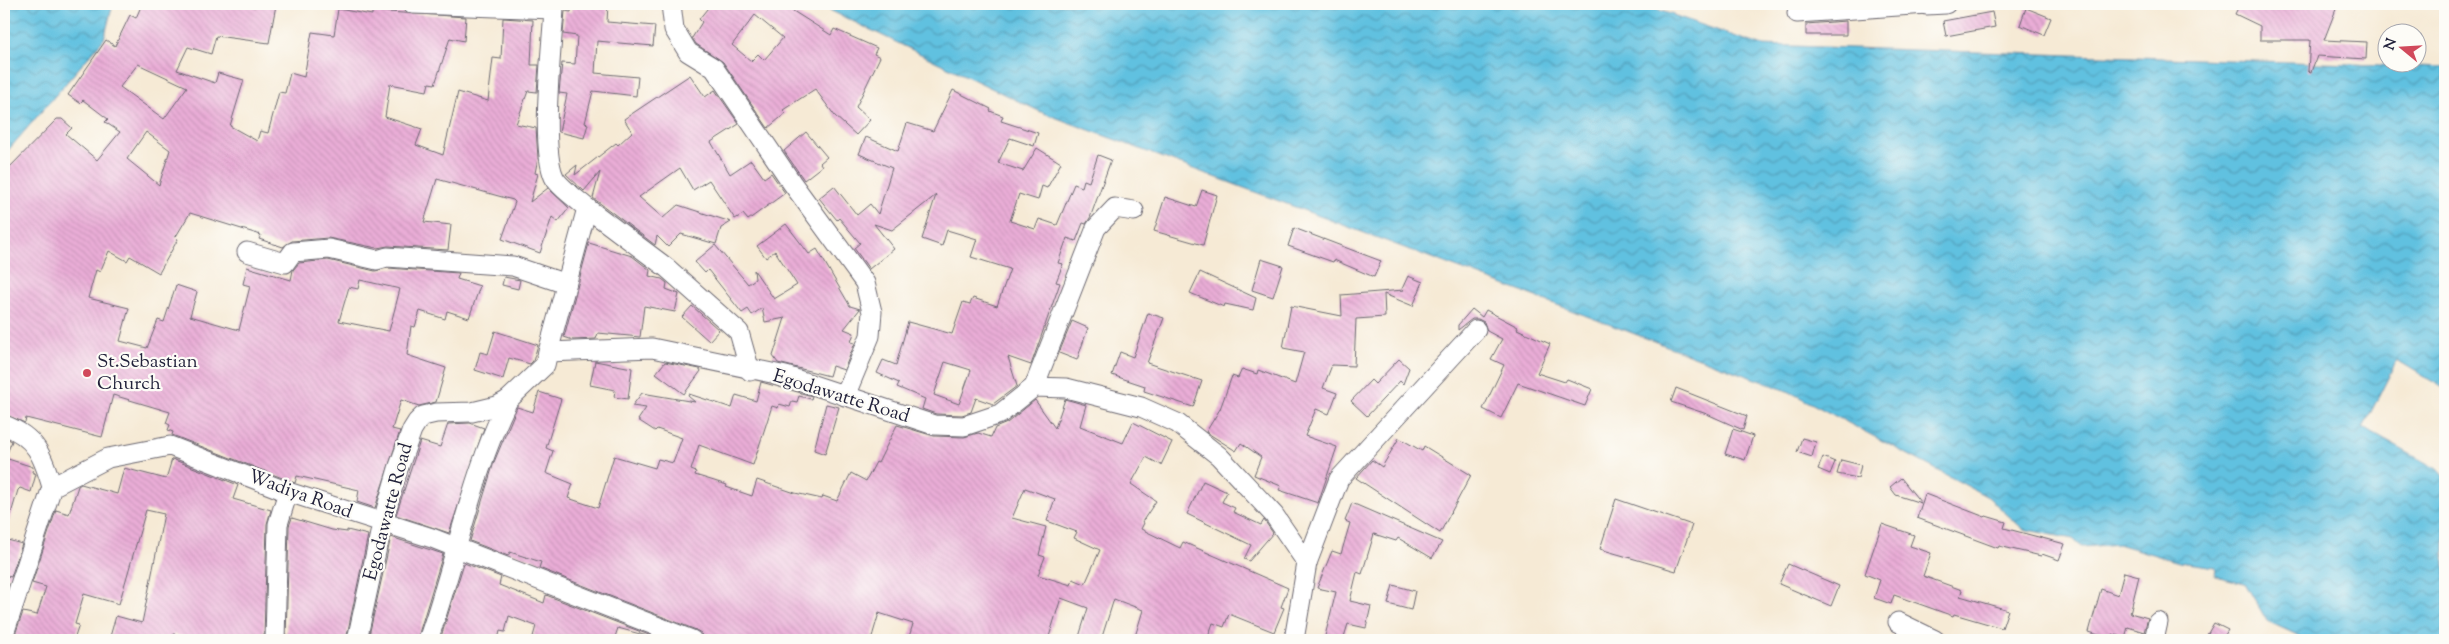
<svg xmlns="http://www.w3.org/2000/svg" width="2449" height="644" font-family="'Sorts Mill Goudy',serif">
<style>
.water{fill:url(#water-waves);stroke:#42728e}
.building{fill:url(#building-back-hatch);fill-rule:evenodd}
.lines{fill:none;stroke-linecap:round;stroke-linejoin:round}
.minor-casing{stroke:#6c6871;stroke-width:21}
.minor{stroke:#fff;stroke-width:19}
.poi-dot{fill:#d1495b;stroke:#fdfcf7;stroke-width:2}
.labels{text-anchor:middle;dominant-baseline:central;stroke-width:4.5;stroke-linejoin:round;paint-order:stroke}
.poi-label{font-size:19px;fill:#22223b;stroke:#fdfcf7;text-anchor:start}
.street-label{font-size:19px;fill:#22223b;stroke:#fdfcf7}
</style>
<defs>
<pattern id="water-waves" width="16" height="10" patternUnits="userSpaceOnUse" patternTransform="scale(1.25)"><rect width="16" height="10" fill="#61c1e0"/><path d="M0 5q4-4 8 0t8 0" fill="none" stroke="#509cb7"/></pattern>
<pattern id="building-back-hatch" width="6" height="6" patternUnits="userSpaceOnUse" patternTransform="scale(1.25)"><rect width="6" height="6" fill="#eaadd7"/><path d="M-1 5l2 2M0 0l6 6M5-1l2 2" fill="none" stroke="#c895b9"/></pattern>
</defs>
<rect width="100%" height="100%" fill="#fdfcf7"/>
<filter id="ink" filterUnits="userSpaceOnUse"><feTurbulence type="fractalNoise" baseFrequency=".02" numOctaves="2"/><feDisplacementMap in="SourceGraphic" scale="10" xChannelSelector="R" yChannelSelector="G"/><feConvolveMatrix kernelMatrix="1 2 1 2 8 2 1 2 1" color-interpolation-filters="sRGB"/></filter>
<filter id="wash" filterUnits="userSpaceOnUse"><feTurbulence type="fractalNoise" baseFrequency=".0096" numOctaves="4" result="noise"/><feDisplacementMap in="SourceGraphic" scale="20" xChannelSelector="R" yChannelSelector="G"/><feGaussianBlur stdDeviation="1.12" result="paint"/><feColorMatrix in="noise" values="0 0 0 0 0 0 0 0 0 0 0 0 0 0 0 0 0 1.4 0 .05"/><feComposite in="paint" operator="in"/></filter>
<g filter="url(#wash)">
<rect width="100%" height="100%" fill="#f6ead5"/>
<g class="water">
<polygon points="4,4 113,4 104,39 4,155"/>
<polygon points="817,4 1641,4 1760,45 2445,67 2445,389 2397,360 2363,428 2437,469 2445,478 2445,640 2308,640 2267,621 2245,583 2215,576 2216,567 2179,562 2118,544 2082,547 2073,539 2023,529 1988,497 1790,392 1041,112"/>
</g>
<g id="blocks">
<g class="building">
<path d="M142 4H237L255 7 256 4 276 5 269 43 216 36 211 54 188 47 177 70 215 83 218 73 244 80 230 126 257 141 260 131 268 133 279 92 285 93 290 73 304 77 312 32 334 35 338 9 372 15V11L466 17 464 41 450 38 435 84 429 83 427 91 390 84 385 117 422 129 416 145 443 155 458 92 488 101 493 58 501 59 503 18 533 20 531 65H539L537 92 528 91 516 124 536 128 538 158 535 173 538 174 530 202 548 188 569 208 558 222 552 217 540 253 502 239 515 202 513 200 437 179 424 222 451 225 448 250 388 246 377 248 328 238 292 241 283 247 259 239 261 235 190 213 175 238 178 239 159 273 130 256 127 261 109 251 100 272 96 270 88 298 129 308 120 341 147 348 158 320 164 322 176 285 197 292 190 316 239 330 250 286 243 284 247 267 291 280 293 270 299 263 328 260 375 271 388 268 459 273 457 279 480 286 469 318 447 311 445 319 420 311 415 327 411 326 407 355 446 368 436 402 419 406 401 400 392 429 400 431 375 508 357 502 359 490 297 476 295 483 172 435 173 432 168 430 170 425 166 423 170 412 113 395 102 437 26 418 25 423 4 414V173L57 119H62L72 128 66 134 97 160 120 132 105 122 108 119 83 100 80 103 68 95 106 40 115 46 130 15 136 18ZM138 64 187 87 164 119 120 87ZM146 132 170 150 159 185 127 159ZM360 280 400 289 389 331 339 321 349 287 358 289Z"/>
<polygon points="572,4 608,4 607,22 655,26 653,46 597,41 595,73 638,77 636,96 593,91 585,123 588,124 584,138 559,132 567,94 559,93 562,63 575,64 577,36 563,34 565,11 571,12"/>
<path d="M711 4H782L831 35 834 29 877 48 874 54 880 57 856 107 870 120 856 135 835 116 815 89 783 110 786 113 768 128 723 62 696 44 692 38 702 22 699 19ZM755 15 783 38 764 60 758 54 751 61 732 45Z"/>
<polygon points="2240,4 2338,4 2324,40 2367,42 2366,59 2317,56 2311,72 2308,71 2310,40 2260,40 2260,26 2235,14"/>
<polygon points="2026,8 2051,18 2044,35 2020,25"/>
<polygon points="1992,12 1995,27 1946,36 1943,21"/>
<polygon points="1846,21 1846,35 1806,35 1806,24"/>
<polygon points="690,75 705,97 715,90 739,124 711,142 730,174 751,160 764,178 771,173 785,193 748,220 743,214 735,219 709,180 693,190 680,168 639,197 663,218 678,205 731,222 721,228 716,244 681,234 668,247 657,236 655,245 593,198 600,172 584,191 566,174 577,165 575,175 616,143 618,145 632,132 624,119"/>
<path d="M953 90 991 109 990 111 1003 116 1001 121 1038 133 1034 146 1010 138 998 163 1023 171 1037 148 1061 163 1047 188 1042 186 1038 200 1019 194 1010 221 1035 229 1039 219 1057 225 1074 184 1082 187 1084 180 1089 182 1098 155 1111 160 1090 218 1086 224 1083 223 1076 241 1067 238 1058 263 1063 264 1056 282 1060 283 1031 365 1008 357 1017 386 993 404 976 398 971 412 962 415 936 414 922 409 925 399 897 387 899 383 877 373 883 360 896 365 908 322 952 334 963 302 970 304 973 298 997 306 1010 269 971 257 977 239 947 230 942 246 922 239 936 195 892 230 874 224 894 249 869 269 854 248 860 243 839 218 837 220 819 198 834 186 857 215 870 204 878 214 892 168 859 154 866 137 898 151 907 123 933 131ZM945 362 971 370 959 404 934 395Z"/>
<polygon points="806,132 827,157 820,163 822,166 804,180 784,151"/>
<polygon points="1202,190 1217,195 1203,245 1154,231 1165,197 1196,207"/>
<polygon points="786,224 809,254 817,249 850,306 860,309 844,329 854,333 851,342 855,343 844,370 832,366 829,376 778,363 773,356 785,318 765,322 762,308 752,315 748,309 742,313 708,270 705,273 695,262 715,245 748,284 755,279 754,270 774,299 797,285 775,251 766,258 757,246"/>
<polygon points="1294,228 1381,261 1374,277 1334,260 1333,262 1288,246"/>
<polygon points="589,243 632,256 650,270 649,276 662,279 667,283 666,289 679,294 675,312 644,306 640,337 598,333 596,339 573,340 564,337"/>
<polygon points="1261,259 1283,266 1273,297 1252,290"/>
<polygon points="1200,272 1256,298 1253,310 1225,304 1224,307 1190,293"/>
<polygon points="1408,276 1423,282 1413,306 1384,294 1385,317 1356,319 1354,366 1332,365 1323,388 1337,393 1329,414 1316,409 1305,436 1337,447 1318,503 1279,490 1281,486 1254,475 1261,457 1241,443 1236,451 1206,432 1220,409 1232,376 1238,378 1242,369 1257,374 1258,370 1295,384 1304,352 1283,348 1291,306 1342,316 1341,295 1404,290 1402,289"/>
<polygon points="504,277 520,280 518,289 502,285"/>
<polygon points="692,306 719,330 709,341 682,317"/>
<polygon points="1472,309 1482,317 1486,310 1518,327 1517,329 1550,344 1537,373 1565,382 1567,379 1592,389 1585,406 1518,383 1501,418 1483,409 1504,365 1491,359 1502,339 1487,331 1484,322 1478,319 1472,319 1458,330 1458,325"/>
<polygon points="1148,313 1164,318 1147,363 1202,381 1193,407 1144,391 1145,386 1112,375 1120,352 1133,357"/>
<polygon points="1072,321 1088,328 1077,360 1059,353"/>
<polygon points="495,331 538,345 533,361 530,364 509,358 503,379 475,370 480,352 488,354"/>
<polygon points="1399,359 1409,368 1403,384 1400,381 1367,416 1351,401 1371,380 1375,384"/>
<polygon points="595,361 632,368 628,399 614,397 615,390 590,385"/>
<polygon points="665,362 700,369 701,371 684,394 656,373"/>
<path d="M761 382 812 396 811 399 799 396 797 402 792 401 790 407 779 404 778 408 772 406 753 465 699 445 691 470 696 472 695 475 727 485 726 487 752 496 757 480 795 493 822 499 823 496 837 501 851 473 866 481 876 462 878 463 897 425 934 436 964 437 978 433 991 437 995 428 1007 423 1035 400 1055 428 1065 399 1086 405 1080 426 1123 443 1133 422 1172 442 1161 465 1146 457 1131 484 1156 501 1142 522 1144 523 1141 529 1180 548 1183 542 1288 588 1281 607 1284 608 1274 632 1229 614 1224 627 1213 623 1207 640H1134L1143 610 1114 599 1101 640H1078L1088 608 1061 598 1048 640H908L913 624 879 613 871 640H703L701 633 696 630 539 568 541 562 510 552 508 556 470 541 494 462 517 407 533 412 539 392 561 399 546 448 553 451 546 473 573 484 568 498 598 508 614 456 655 468 658 459 673 463 682 438 657 429 655 431 638 420 646 408 632 406 642 393 695 402 688 396 689 394 732 408 736 395 756 401ZM1025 488 1055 499 1047 521 1077 532 1074 538 1100 550 1085 584 1073 579 1071 585 1038 575 1045 557 1039 555 1046 527 1012 518Z"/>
<polygon points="1676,388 1747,416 1743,430 1707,414 1671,402"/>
<polygon points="826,404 839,407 825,454 814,450"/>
<polygon points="470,423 484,428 449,533 396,515 420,441 440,447 448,424"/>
<polygon points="1733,429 1753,436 1745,460 1725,454"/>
<polygon points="4,437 12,441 5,458 33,467 32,472 36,474 31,492 20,488 18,490 8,524 4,524"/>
<polygon points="1399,438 1422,451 1424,446 1471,475 1440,533 1356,478 1372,460 1382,467"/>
<polygon points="1802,438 1816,442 1812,457 1797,452"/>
<polygon points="1823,457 1835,462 1830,474 1818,469"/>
<polygon points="172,459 238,485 233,499 271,510 267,524 264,640 194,640 174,634 172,640 109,640 116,616 142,623 164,514 146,510 119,604 84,594 75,624 79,625 74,640 13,640 23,612 37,615 46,587 32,583 56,510 69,514 78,486 81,484 117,494 124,468 166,479"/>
<polygon points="1841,460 1861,465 1858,478 1837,474"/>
<polygon points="1901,478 1921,503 1896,495 1890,487"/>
<polygon points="1203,481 1227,492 1222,502 1235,508 1233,512 1261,525 1264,520 1273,533 1249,561 1244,559 1251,545 1187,514"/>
<polygon points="1925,494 1985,517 1986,516 2006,522 2004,528 2065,544 2059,560 2042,554 2041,556 1999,546 1998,548 1917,518"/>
<polygon points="1616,499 1692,525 1676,571 1600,549"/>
<polygon points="1352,503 1442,542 1432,558 1398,538 1396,541 1374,534 1362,574 1357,572 1350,601 1371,606 1366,628 1348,624 1343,640 1324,640 1336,592 1317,588 1332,551 1341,554 1350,523 1345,521"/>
<polygon points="292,518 332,530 347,532 347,530 368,535 346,640 286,640 289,526"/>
<polygon points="1882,524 1914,535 1910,546 1931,553 1923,576 1962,590 1960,596 2008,610 2002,628 1954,614 1953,616 1894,595 1891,604 1874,598 1880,580 1865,574"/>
<polygon points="391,537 443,554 417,640 368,640"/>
<polygon points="4,539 22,544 11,577 4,575"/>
<polygon points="464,563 501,577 499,585 544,603 546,595 662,640 618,628 614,640 532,640 536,626 509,616 505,632 500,631 498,640 440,640"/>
<polygon points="1788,564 1839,586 1831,606 1779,584"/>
<polygon points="2124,572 2139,576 2130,613 2148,618 2144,632 2128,627 2125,638 2113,634 2112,639 2089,632 2101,589 2118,595"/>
<polygon points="1393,585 1415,591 1411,610 1388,604"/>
<polygon points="2214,623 2228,630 2222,640 2204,640"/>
</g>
</g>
</g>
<g filter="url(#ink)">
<use href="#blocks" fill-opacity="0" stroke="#6c6871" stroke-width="1"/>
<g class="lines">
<g class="minor-casing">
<g id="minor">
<path d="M413 4 554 9C552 47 540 145 554 177 558 186 579 201 587 208L548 352"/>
<polyline points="671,4 674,29 688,52 714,68 792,183 865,283 872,312 870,336 845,396"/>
<polyline points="1801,4 1797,13 1927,4"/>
<polyline points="1926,5 1946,4"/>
<polyline points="587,208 667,268 739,332 750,371"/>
<polyline points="247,252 285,263 293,252 329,249 377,260 387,257 513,266 566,284"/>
<polyline points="1034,387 1096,228 1115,208 1134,211"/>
<path d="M4 425C36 437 43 456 52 487"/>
<polyline points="1307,563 1339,479 1476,330"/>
<polyline points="1898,622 1935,640"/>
<polyline points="4,634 52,487 108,458 170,446 288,492 432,538 692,640"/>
<polyline points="275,640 278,524 288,492"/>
<polyline points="357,640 382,524 398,469 412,430 417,422 423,416 436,413 472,412 497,406 508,400 545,365 548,352 652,348 786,376 934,425 964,426 1000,414 1034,387 1066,388 1141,407 1177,423 1219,456 1274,515 1307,563 1294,640"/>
<path d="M428 640C456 561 471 476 508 400"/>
<polyline points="2154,640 2158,622"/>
</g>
</g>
<use href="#minor" class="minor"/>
</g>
</g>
<circle class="poi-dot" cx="87" cy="373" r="5"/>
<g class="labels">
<g class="poi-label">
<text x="97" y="362">St.Sebastian<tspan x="97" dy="22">Church</tspan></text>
</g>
<g class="street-label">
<text transform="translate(841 397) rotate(17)">Egodawatte Road</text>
<text transform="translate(300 495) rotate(20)">Wadiya Road</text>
<text transform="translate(389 512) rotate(-75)">Egodawatte Road</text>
</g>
</g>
<rect width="2449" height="644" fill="none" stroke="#fdfcf7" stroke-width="20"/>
<g transform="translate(2402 48) rotate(288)"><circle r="24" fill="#fdfcf7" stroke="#a5a5ac"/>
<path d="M0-4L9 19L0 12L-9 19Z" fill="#d1495b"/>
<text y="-8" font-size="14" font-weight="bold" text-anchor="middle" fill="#22223b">N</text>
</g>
</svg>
